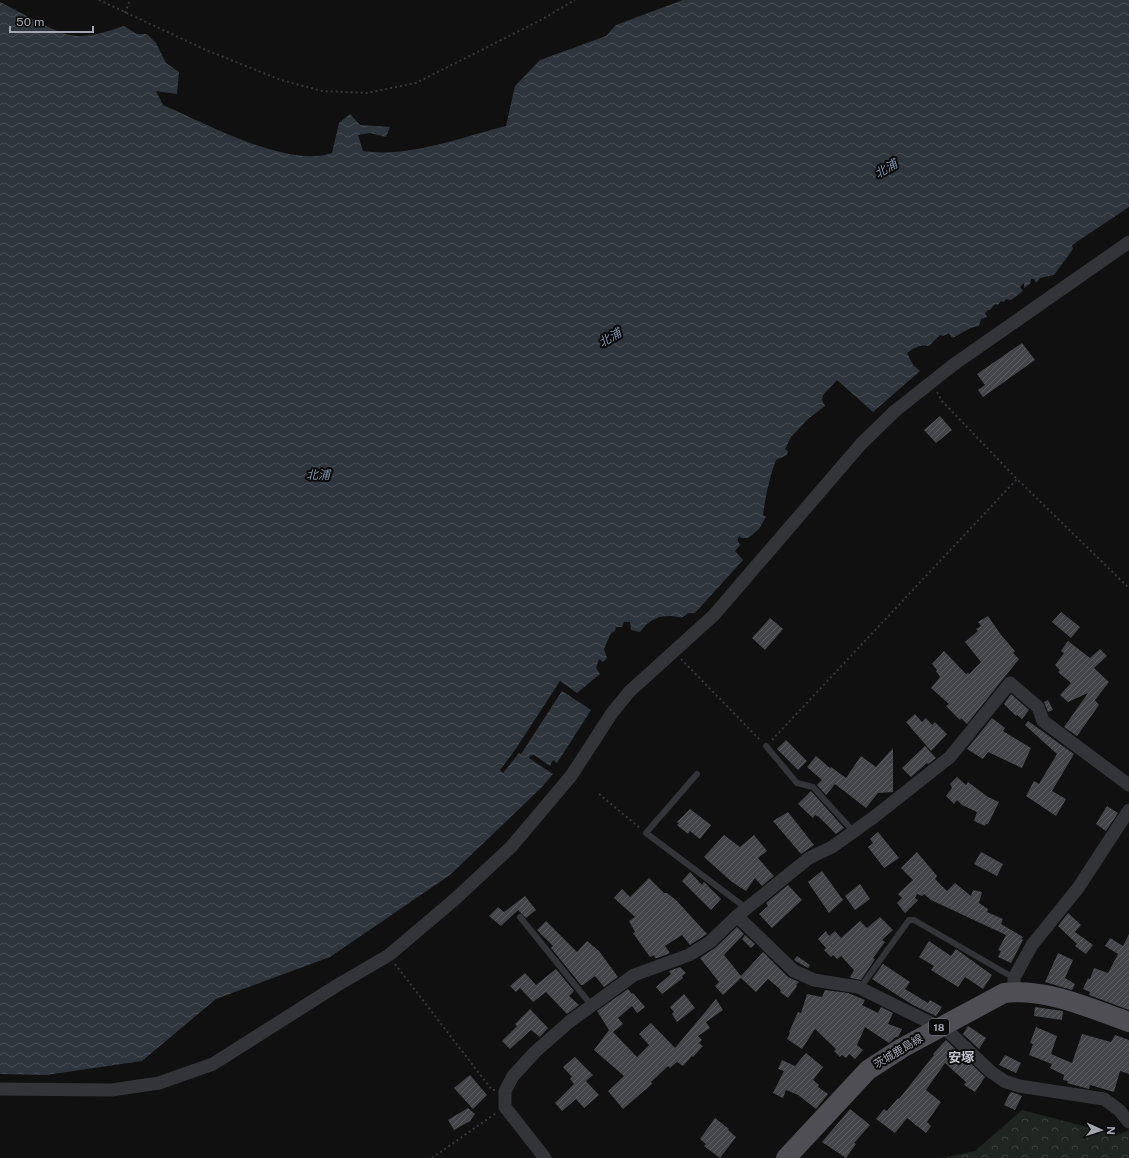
<svg xmlns="http://www.w3.org/2000/svg" width="1129" height="1158" font-family="'Public Sans','Noto Sans JP',sans-serif">
<style>
.forest{fill:url(#forest-crowns)}
.water{fill:url(#water-waves)}
.building{fill:url(#building-hatch)}
.lines{fill:none;stroke-linecap:round;stroke-linejoin:round}
.path{stroke:#38383d;stroke-width:2;stroke-dasharray:2 3;stroke-linecap:butt}
.lane{stroke:#333438;stroke-width:6}
.street{stroke:#333438;stroke-width:13}
.primary{stroke:#4e4e54;stroke-width:20}
.labels{text-anchor:middle;dominant-baseline:central;stroke-width:4;stroke-linejoin:round;paint-order:stroke}
.shield{fill:#0b0b0c;stroke:#757780;stroke-width:1}
.shield-label{font-size:10px;font-weight:bold;fill:#a3a5b1}
.street-label{font-size:11px;fill:#a3a5b1;stroke:#0b0b0c}
.water-label{font-size:12px;font-style:italic;fill:#7c8ea9;stroke:#0b0b0c}
.quarter-label{font-size:13px;font-weight:bold;fill:#c3c5cd;stroke:#0b0b0c}
</style>
<defs>
<pattern id="forest-crowns" width="20" height="18" patternUnits="userSpaceOnUse"><rect width="20" height="18" fill="#1f2520"/><path d="M2 6a3 3 0 1 1 6 0M12 15a3 3 0 1 1 6 0" fill="none" stroke="#3c423e"/></pattern>
<pattern id="water-waves" width="16" height="10" patternUnits="userSpaceOnUse"><rect width="16" height="10" fill="#2f353c"/><path d="M0 5q4-4 8 0t8 0" fill="none" stroke="#4a4f56"/></pattern>
<pattern id="building-hatch" width="6" height="6" patternUnits="userSpaceOnUse"><rect width="6" height="6" fill="#444549"/><path d="M-1 1l2-2M0 6l6-6M5 7l2-2" fill="none" stroke="#5c5d61"/></pattern>
</defs>
<rect width="100%" height="100%" fill="#101011"/>
<polygon class="forest" points="1022,1110 1118,1135 1129,1130 1129,1158 942,1158 975,1151"/>
<path class="water" d="M683 0H1129V207L1072 245 1073 249 1054 275 1040 278 1036 283 1034 279H1031L1030 284 1024 288V283L1020 287 1023 291 1011 300 1006 299 1004 302 1001 301 998 305 995 304 990 310H988L985 313 987 317 981 319 979 326C968 327 962 334 952 338L949 333 943 336 940 335 929 346C920 344 914 348 907 353L913 365 920 371 873 412 837 380 823 395 822 400 825 406 808 419 791 437 785 449 788 451 787 455 776 460C770 475 765 499 763 515L766 517 759 529 748 538H741L740 536 737 539 740 545 735 551 743 560 695 613H688C680 621 679 616 671 616 657 615 648 621 640 632L631 630 630 622H624L622 627H616L615 631 611 633 604 649 607 658 603 662 599 659 596 668 600 674 577 693 560 681 515 750 500 770 503 773 519 753 521 754 562 691 591 710 557 763 553 760 550 766 534 755 530 756 529 758 553 774 541 788 450 875 330 957 216 999 142 1061 46 1075 0 1074V2C19 11 60 37 79 36 95 36 109 31 124 26L137 34H147L156 43 166 63 179 72 177 94 156 91 163 105C205 123 288 169 332 153L339 123 350 114 360 125 390 127 386 137 370 133 358 135 363 151C409 158 462 137 506 126L515 86 540 60 606 36 616 25Z"/>
<g class="building">
<polygon points="1022,343 1035,360 983,397 978,390 985,385 977,374"/>
<polygon points="940,416 952,430 936,443 924,430"/>
<polygon points="1061,612 1080,627 1071,638 1052,622"/>
<polygon points="988,616 1001,635 1015,651 1013,653 1019,659 967,724 961,718 960,720 946,706 949,704 931,688 940,677 936,671 937,670 932,664 944,651 966,674 968,673 969,674 981,662 965,642 978,631 976,629 981,626 978,622"/>
<polygon points="770,618 783,629 765,650 752,638"/>
<polygon points="1068,641 1090,658 1100,649 1107,656 1094,668 1109,682 1095,700 1099,705 1077,736 1064,727 1088,693 1068,702 1060,695 1071,683 1058,672 1060,670 1055,665 1064,653 1061,651"/>
<polygon points="1011,694 1029,710 1022,719 1017,715 1016,716 1004,704"/>
<polygon points="1048,700 1053,710 1048,712 1044,702"/>
<polygon points="915,714 922,722 926,718 932,725 935,722 947,734 931,751 906,722"/>
<polygon points="992,718 1005,728 1003,731 1031,748 1022,768 988,752 983,759 967,749"/>
<polygon points="1028,721 1074,754 1052,791 1066,799 1056,816 1026,796 1034,781 1039,784 1057,754 1025,725"/>
<polygon points="786,740 807,761 798,770 777,749"/>
<polygon points="925,746 936,758 928,764 927,763 911,777 902,768"/>
<polygon points="893,748 893,792 878,793 866,808 835,784 826,795 817,785 822,780 807,767 816,756 830,768 831,767 846,778 861,756 876,767"/>
<polygon points="957,777 966,785 968,782 988,797 999,802 988,824 986,824 985,826 974,821 977,812 962,805 957,800 954,804 946,796 952,788 950,784"/>
<polygon points="811,791 844,828 836,834 819,817 815,815 813,818 798,804"/>
<polygon points="1107,806 1118,813 1106,831 1096,824"/>
<polygon points="690,809 711,825 700,839 690,831 688,834 677,825 679,823 677,822"/>
<polygon points="788,812 814,845 801,854 773,821"/>
<polygon points="878,832 899,858 884,868 868,847 873,843 870,839"/>
<polygon points="724,835 740,847 754,835 767,851 758,858 774,876 762,886 755,878 746,891 732,882 704,857"/>
<polygon points="917,852 937,876 935,879 947,891 955,883 971,896 973,890 982,892 979,903 988,909 987,912 1003,919 1001,924 1023,937 1021,939 1023,940 1011,963 998,957 1001,951 998,950 1006,935 931,900 924,894 922,896 917,894 915,898 918,900 905,913 897,903 902,898 898,894 913,880 901,868"/>
<polygon points="981,852 1003,864 997,876 974,864"/>
<polygon points="822,871 843,900 829,913 808,882"/>
<polygon points="690,872 702,885 704,882 721,899 711,910 682,881"/>
<polygon points="649,878 664,893 667,893 676,900 707,934 690,945 682,935 665,946 670,953 658,958 655,958 654,955 650,957 633,933 635,932 629,921 635,917 614,898 622,889 630,897"/>
<polygon points="860,884 870,899 855,910 845,896"/>
<polygon points="788,885 802,900 772,928 759,914 768,906 766,903"/>
<polygon points="525,896 536,910 526,918 518,910 501,926 489,916 498,907 504,912"/>
<polygon points="1068,913 1081,925 1075,932 1093,945 1086,954 1075,946 1077,944 1058,926"/>
<polygon points="880,917 893,930 882,940 885,942 873,958 875,959 861,980 851,978 850,977 854,970 841,956 837,959 833,955 831,957 824,950 826,948 818,939 826,931 829,936 835,931 841,938 860,921 867,928"/>
<polygon points="546,921 577,952 587,941 599,951 618,977 604,987 595,976 583,985 581,985 551,948 553,946 537,930"/>
<polygon points="737,927 744,934 724,955 741,976 763,952 788,977 799,982 796,985 797,986 788,998 780,992 781,990 768,979 756,992 741,978 723,995 715,986 719,982 700,958 715,948"/>
<polygon points="1129,934 1129,1010 1089,995 1090,992 1083,989 1088,978 1090,979 1094,968 1108,973 1118,954 1105,946 1110,938 1123,946"/>
<polygon points="745,935 755,944 751,948 742,939"/>
<polygon points="929,941 951,956 956,949 992,975 983,989 965,977 958,987 931,970 934,966 919,957"/>
<polygon points="1058,953 1073,960 1065,978 1075,984 1072,990 1045,982"/>
<polygon points="797,956 810,965 808,968 794,960"/>
<polygon points="883,964 910,982 905,989 928,1003 930,1000 942,1007 936,1016 913,1005 872,979"/>
<polygon points="680,967 686,973 682,976 683,978 662,994 656,987 671,974 669,971"/>
<polygon points="556,969 574,991 569,996 579,1005 567,1014 546,992 533,1002 520,988 516,992 510,986 525,973 536,985"/>
<polygon points="628,989 632,994 633,993 645,1007 637,1013 632,1006 618,1018 623,1024 613,1032 637,1057 649,1045 639,1034 651,1023 675,1048 716,999 723,1010 706,1022 710,1028 698,1036 702,1040 699,1043 703,1046 693,1057 692,1056 683,1066 677,1062 670,1068 668,1066 651,1082 652,1084 623,1109 608,1091 624,1076 594,1050 609,1030 597,1011"/>
<polygon points="825,990 848,993 865,1000 862,1005 878,1013 881,1007 893,1013 888,1024 902,1029 898,1037 895,1037 889,1043 865,1027 857,1045 863,1050 855,1059 849,1054 846,1058 842,1055 840,1057 834,1051 836,1049 815,1029 802,1049 787,1039 790,1033 789,1032 798,1012 801,1013 807,994 822,997"/>
<polygon points="684,994 695,1008 677,1022 672,1014 674,1012 670,1007"/>
<polygon points="1035,1007 1063,1011 1062,1020 1034,1016"/>
<polygon points="530,1009 548,1028 540,1037 531,1030 510,1049 502,1041 517,1026 515,1024"/>
<polygon points="968,1026 986,1038 979,1049 963,1034"/>
<polygon points="1036,1027 1057,1036 1051,1054 1072,1063 1082,1034 1111,1042 1115,1035 1129,1040 1129,1074 1120,1071 1114,1092 1090,1085 1089,1089 1067,1083 1068,1081 1063,1080 1064,1075 1050,1068 1052,1064 1029,1055 1033,1044 1030,1043"/>
<polygon points="946,1040 985,1077 975,1092 964,1085 966,1082 945,1063 926,1090 941,1102 927,1122 931,1126 926,1133 907,1118 895,1133 876,1119 884,1109 887,1111 898,1098 899,1099 934,1055 933,1054"/>
<polygon points="806,1053 823,1067 813,1080 819,1085 818,1087 828,1094 816,1109 798,1095 786,1090 783,1098 773,1093 784,1071 778,1069 782,1060 795,1066"/>
<polygon points="1005,1055 1021,1063 1016,1073 999,1065"/>
<polygon points="575,1057 593,1075 586,1081 599,1095 584,1108 576,1099 562,1111 555,1103 574,1084 570,1079 572,1077 563,1067"/>
<polygon points="470,1075 487,1095 473,1109 454,1088"/>
<polygon points="1012,1092 1022,1096 1015,1110 1004,1105 1010,1093"/>
<polygon points="468,1108 475,1114 470,1121 454,1130 448,1120"/>
<polygon points="850,1109 870,1125 854,1143 856,1144 846,1158 822,1142"/>
<polygon points="715,1118 729,1129 728,1130 736,1137 720,1158 704,1146 706,1144 700,1139"/>
</g>
<g class="lines">
<g class="path">
<polyline points="99,0 206,50 281,80 322,91 367,93 416,83 539,21 575,0"/>
<polyline points="125,13 130,0"/>
<polyline points="937,392 942,401 1017,479"/>
<polyline points="681,659 761,741"/>
<polyline points="772,740 1017,479 1129,588"/>
<polyline points="599,794 640,828"/>
<polyline points="395,964 492,1090 495,1090"/>
<polyline points="432,1158 496,1113"/>
</g>
<g class="lane">
<polyline points="766,746 797,783 813,787 853,831"/>
<polyline points="697,774 646,833 746,908"/>
<polyline points="520,917 592,1006"/>
<polyline points="860,988 909,920 914,920 1014,978"/>
</g>
<g class="street">
<polyline points="737,916 794,971 814,980 858,987 949,1032 990,1071 1004,1081 1019,1086 1104,1099 1119,1110 1129,1122"/>
<polyline points="1014,992 1014,978 1032,945 1078,888 1129,810"/>
<polyline points="0,1089 112,1090 159,1083 213,1064 336,986 389,955 454,900 511,847 571,776 612,713 629,692 714,615 861,444 895,411 953,365 1129,242"/>
<polyline points="545,1158 505,1107 505,1091 513,1076 535,1052 569,1022 634,975 689,955 710,942 737,916 809,858 832,847 874,817 950,757 1010,683 1038,707 1043,721 1129,785"/>
</g>
<path class="primary" d="M786 1158 868 1070 902 1048 1004 993C1047 988 1089 1008 1129 1022"/>
</g>
<g class="labels">
<rect class="shield" x="929" y="1019" width="20" height="16" rx="3"/>
<g class="shield-label">
<text x="939" y="1027">18</text>
</g>
<g class="street-label">
<text transform="translate(898 1051) rotate(-31)">茨城鹿島線</text>
</g>
<g class="water-label">
<text transform="translate(886 169) rotate(-31)">北浦</text>
<text transform="translate(610 338) rotate(-31)">北浦</text>
<text x="318" y="475">北浦</text>
</g>
<g class="quarter-label">
<text x="961" y="1057">安塚</text>
</g>
</g>
<g transform="translate(1101 1130) rotate(93)" stroke="#0b0b0c" stroke-width="3" paint-order="stroke">
<path d="M0-3L7 15L0 10L-7 15Z" fill="#a3a5b1"/>
<text y="-6" font-size="11" font-weight="bold" text-anchor="middle" fill="#a3a5b1">N</text>
</g>
<path d="M10 26v6h83v-6" fill="none" stroke="#a3a5b1" stroke-width="2"/>
<text x="16" y="26" font-size="12" fill="#a3a5b1" stroke="#0b0b0c" stroke-width="3" paint-order="stroke">50 m</text>
</svg>
